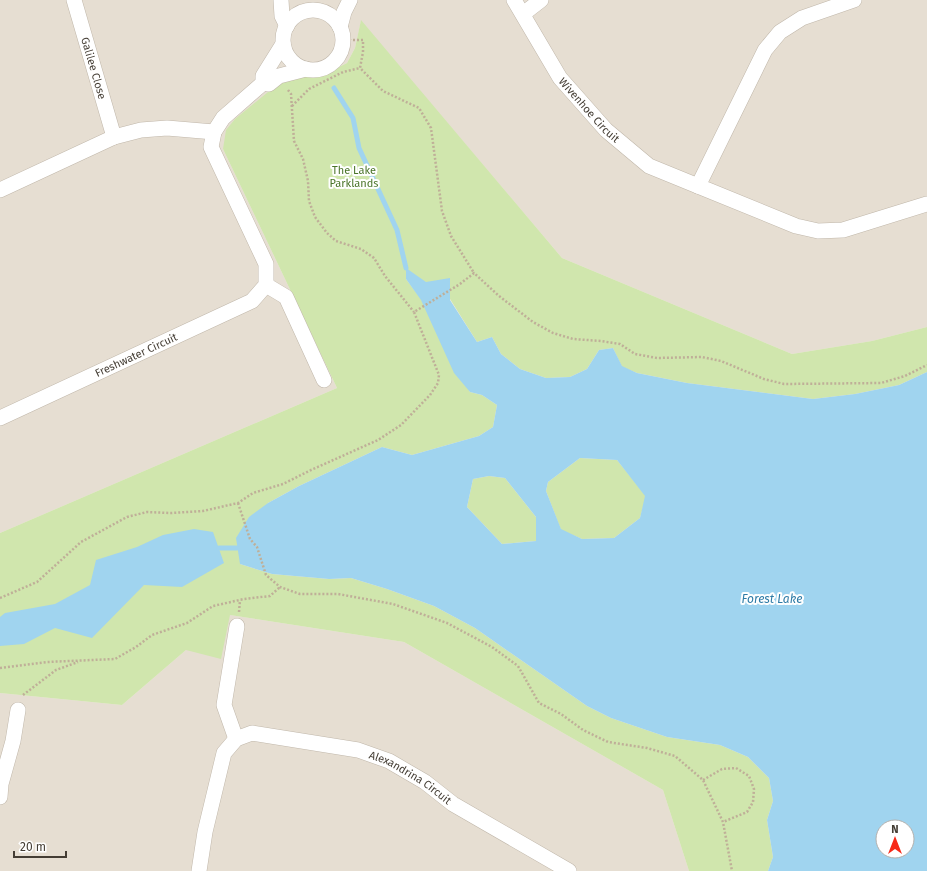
<svg xmlns="http://www.w3.org/2000/svg" width="927" height="871" font-family="'Fira Sans',sans-serif">
<style>
.residential{fill:#e6ded2}
.green{fill:#d0e6ad}
.water{fill:#a0d4ef;fill-rule:evenodd}
.lines{fill:none;stroke-linecap:round;stroke-linejoin:round}
.stream{stroke:#a0d4ef;stroke-width:5}
.street-casing{stroke:#c0b7aa;stroke-width:16}
.path{stroke:#bfaf98;stroke-width:2.5;stroke-dasharray:2 2;stroke-linecap:butt}
.street{stroke:#fff;stroke-width:15}
.labels{text-anchor:middle;dominant-baseline:central;stroke-width:4;stroke-linejoin:round;paint-order:stroke}
.street-label{font-size:11px;fill:#443d34;stroke:#fff}
.park-label{font-size:11px;fill:#4a7429;stroke:#fff}
.water-label{font-size:12px;font-style:italic;fill:#2e7ba6;stroke:#fff}
</style>
<rect width="100%" height="100%" fill="#f2ede4"/>
<g class="residential">
<polygon points="0,0 927,0 927,327 872,341 792,354 562,258 361,21 355,48 347,63 323,75 300,76 223,149 337,388 0,533"/>
<polygon points="230,615 404,642 663,790 689,871 0,871 0,693 122,705 186,650"/>
</g>
<g class="green">
<polygon points="361,20 562,258 792,354 872,341 927,327 927,372 899,385 855,394 813,399 687,383 637,373 622,367 613,348 599,350 587,369 570,377 546,378 520,369 501,354 492,337 477,342 450,299 426,282 406,279 421,299 470,392 482,395 497,405 493,427 479,436 412,455 382,447 299,486 268,503 240,564 272,574 329,579 351,578 387,589 434,606 475,628 587,706 611,718 667,737 720,745 748,757 769,778 773,801 767,820 773,857 768,871 689,871 663,790 404,642 230,615 221,659 186,650 122,705 0,693 0,533 337,388 223,149 226,130 235,119 279,83 300,76 323,75 347,63 355,48"/>
<polygon points="580,458 617,460 646,496 640,518 614,538 582,539 561,530 546,491 548,482"/>
<polygon points="489,476 505,478 536,517 536,541 502,544 467,507 473,479"/>
</g>
<g class="water">
<path d="M406 268 426 282 450 278V300L477 342 492 337 501 354 520 369 546 378 570 377 587 369 599 350 613 348 622 366 637 373 687 383 813 399 855 394 899 385 927 372V871H768L773 857 767 820 773 801 769 778 748 757 720 745 667 737 611 718 587 706 475 628 434 606 387 589 351 578 329 579 272 574 240 564 236 538 249 517 268 503 299 486 382 447 412 455 479 436 493 427 497 405 482 395 470 392 454 373 421 300 406 279ZM580 458 617 460 645 496 640 518 614 538 582 539 561 529 546 491 548 482ZM489 476 505 478 536 517V541L502 544 467 507 473 479ZM883 827H907V851H883Z"/>
<polygon points="194,529 213,532 224,563 182,587 144,585 92,638 55,628 24,644 0,646 0,617 5,613 55,604 90,585 96,560 137,547 163,535"/>
</g>
<g class="lines">
<g class="stream">
<polyline points="334,88 353,118 359,148 397,230 406,268"/>
<polyline points="219,548 237,548"/>
</g>
<g class="street-casing">
<g id="street">
<path id="s1" d="M74 0 114 137"/>
<polyline points="281,0 282,16 287,26"/>
<path id="s2" d="M514 0 560 78 606 130 649 166 698 186"/>
<polyline points="854,0 802,18 780,32 765,50 698,186 796,226 818,231 843,230 927,204"/>
<circle cx="313" cy="40" r="30"/>
<polyline points="523,14 541,0"/>
<polyline points="340,27 344,12 350,0"/>
<polyline points="263,83 269,84 279,76 306,69"/>
<polyline points="0,190 114,137 141,130 167,128 214,132"/>
<polyline points="266,285 286,297 324,380"/>
<path id="s3" d="M0 418 252 301 266 285V264L211 147 214 132 223 118 263 83V76L283 44"/>
<polyline points="236,739 224,705 237,626"/>
<polyline points="0,797 1,784 13,741 18,710"/>
<path id="s4" d="M199 871 205 832 224 753 236 739 252 733 358 750 389 761 425 782 453 804 569 871"/>
</g>
</g>
<g class="path">
<polyline points="350,39 350,40 363,40 363,52 360,68 383,91 419,108 431,128 442,211 451,236 474,273"/>
<polyline points="288,90 291,94 294,141 303,159 308,181 309,201 315,217 327,233 336,241 361,249 374,258 385,276 414,312"/>
<polyline points="292,106 309,89 343,72 360,68"/>
<polyline points="238,503 250,539 257,547 266,575 280,587 300,594 338,594 393,604 447,623 492,647 518,666 539,703 561,714 583,730 608,742 647,748 675,756 703,780 723,822 732,871"/>
<polyline points="0,598 37,582 81,542 127,517 147,512 171,513 203,511 238,503 253,493 283,484 311,470 378,440 401,425 430,395 438,383 439,375 414,312 460,284 474,273 499,296 533,322 553,333 573,339 601,341 620,344 635,354 657,358 702,357 721,361 764,379 784,384 881,383 905,376 927,365"/>
<polyline points="239,612 240,600"/>
<polyline points="0,668 47,662 115,659 136,647 152,635 187,623 213,606 244,599 270,596 280,587"/>
<polyline points="23,695 56,670 78,662"/>
<polyline points="703,780 722,769 736,768 749,776 754,789 753,802 747,812 723,822"/>
</g>
<use href="#street" class="street"/>
</g>
<g class="labels">
<g class="street-label">
<text stroke="none"><textPath href="#s1" startOffset="71">Galilee Close</textPath></text>
<text stroke="none"><textPath href="#s2" startOffset="134">Wivenhoe Circuit</textPath></text>
<text stroke="none"><textPath href="#s3" startOffset="150">Freshwater Circuit</textPath></text>
<text stroke="none"><textPath href="#s4" startOffset="323">Alexandrina Circuit</textPath></text>
</g>
<g class="park-label">
<text x="354" y="170">The Lake<tspan x="354" dy="13">Parklands</tspan></text>
</g>
<g class="water-label">
<text x="772" y="599">Forest Lake</text>
</g>
</g>
<g transform="translate(895 839)"><circle r="19" fill="#ffffff" stroke="#b4b1ae"/>
<path d="M0-3L7 15L0 10L-7 15Z" fill="#f72816"/>
<text y="-6" font-size="11" font-weight="bold" text-anchor="middle" fill="#443d34">N</text>
</g>
<path d="M14 851v6h52v-6" fill="none" stroke="#443d34" stroke-width="2"/>
<text x="20" y="851" font-size="12" fill="#443d34" stroke="#ffffff" stroke-width="3" paint-order="stroke">20 m</text>
</svg>
